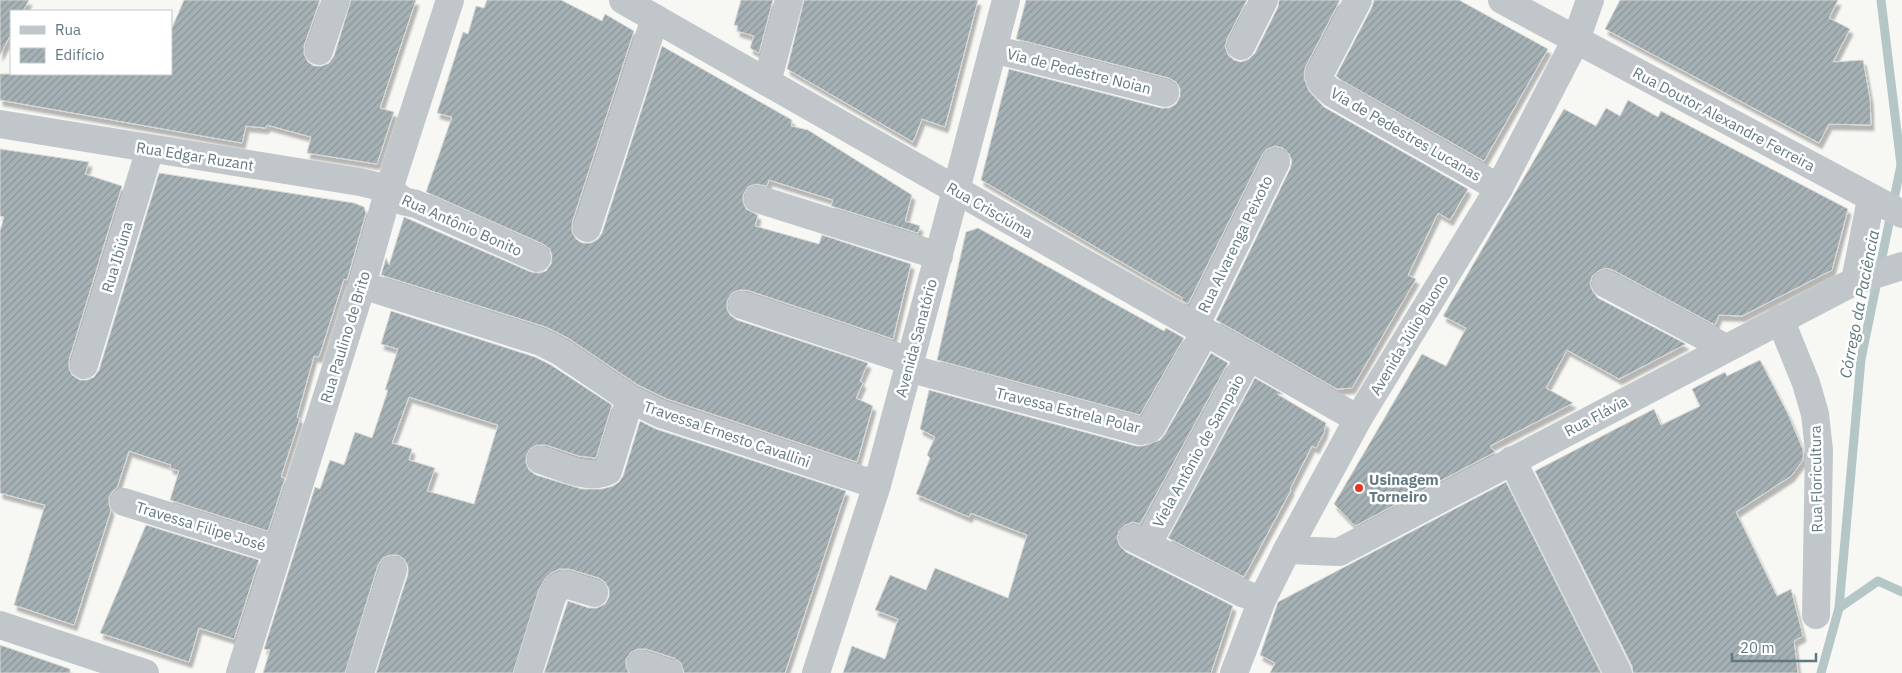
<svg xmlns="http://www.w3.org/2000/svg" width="1902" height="673" font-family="'IBM Plex Sans',sans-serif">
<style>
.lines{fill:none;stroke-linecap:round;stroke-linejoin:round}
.stream{stroke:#b5c6c7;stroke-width:9}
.building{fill:url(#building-hatch);stroke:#d9d9d7;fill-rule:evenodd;filter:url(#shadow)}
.minor{stroke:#c0c6c9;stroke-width:28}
.poi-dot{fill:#e83424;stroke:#fff;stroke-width:2}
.labels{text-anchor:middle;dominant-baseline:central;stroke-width:5;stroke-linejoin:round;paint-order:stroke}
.street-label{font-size:15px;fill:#627880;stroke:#fff}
.poi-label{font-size:15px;font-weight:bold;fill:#627880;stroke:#fff;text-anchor:start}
.water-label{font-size:16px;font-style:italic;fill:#5c787b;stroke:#fff}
</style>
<defs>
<pattern id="building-hatch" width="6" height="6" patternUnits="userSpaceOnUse" patternTransform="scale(1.25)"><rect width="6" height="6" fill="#a5b1b4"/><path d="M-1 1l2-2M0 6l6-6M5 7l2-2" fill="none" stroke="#8a9598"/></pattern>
<filter id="shadow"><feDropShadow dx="3" dy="5.5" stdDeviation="1" flood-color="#0004"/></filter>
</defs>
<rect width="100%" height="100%" fill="#f7f7f4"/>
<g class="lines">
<g class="stream">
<polyline points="1839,608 1878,581 1902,592"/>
<polyline points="1821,673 1839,608 1861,359 1901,165 1881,0"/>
</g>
</g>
<g class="building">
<polygon points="0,0 29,0 23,11 11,11 11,34 0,55"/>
<polygon points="184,0 320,0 304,46 304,54 308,62 314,66 322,66 329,63 334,56 351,0 416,0 380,108 394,112 377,164 307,153 311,137 267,125 266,128 246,126 242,143 0,100 0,74 171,74 171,30"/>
<polygon points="487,0 561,0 602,21 605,14 634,31 572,223 572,232 576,239 582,243 591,243 598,239 602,233 662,46 792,120 791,126 808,130 912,195 905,221 920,226 918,233 831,206 833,200 769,180 767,186 755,184 748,187 743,195 743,202 746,209 758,215 755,226 819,244 822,235 911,264 893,339 747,290 739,290 732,293 727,301 727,309 730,315 737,320 868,363 860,381 863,383 856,398 873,406 857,462 667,399 638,385 568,338 546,327 381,275 386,258 389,265 404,217 531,272 539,273 546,271 551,264 552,256 550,249 543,244 426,192 452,117 437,113 463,32 468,34 476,6 484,8"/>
<polygon points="741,0 773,0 759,53 750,48 754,36 737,31 738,26 734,25"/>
<polygon points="804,0 978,0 945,127 922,119 913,142 787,69"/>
<polygon points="1026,0 1247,0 1227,39 1225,46 1228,55 1234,60 1241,62 1249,59 1255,53 1278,7 1279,0 1340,0 1305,68 1304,78 1309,91 1324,107 1468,189 1450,220 1438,213 1408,275 1416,279 1352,388 1337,389 1216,320 1290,169 1292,161 1289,154 1283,148 1275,146 1267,149 1262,155 1188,304 1181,300 1183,298 981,180 1009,69 1161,108 1169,108 1176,104 1180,96 1180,88 1176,82 1169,78 1016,39"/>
<polygon points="1374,0 1459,0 1548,49 1484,161 1341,80 1336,76 1372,7"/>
<polygon points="1620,0 1838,0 1829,18 1850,29 1833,62 1863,60 1870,99 1871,125 1829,124 1819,143 1605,29"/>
<polygon points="1628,100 1658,117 1661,111 1848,209 1832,270 1742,316 1719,315 1715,325 1613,270 1606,268 1598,271 1592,276 1590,284 1593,292 1598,298 1686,344 1619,379 1567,350 1546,388 1573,403 1490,446 1495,452 1355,526 1334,504 1422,354 1446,366 1466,328 1443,316 1564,109 1596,126 1606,108 1620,116"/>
<polygon points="0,149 89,162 85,174 122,186 69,360 69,368 72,375 80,380 87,380 94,377 99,370 159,173 354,203 364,207 366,213 347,280 344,279 319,357 314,356 297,417 300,418 281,477 285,478 268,531 170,500 179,471 170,468 171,465 129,451 117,488 113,491 109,497 109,505 111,510 74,625 14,605 45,505 0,493 0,231 4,217 0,216"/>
<polygon points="978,228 1164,331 1166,328 1184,338 1140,415 937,360 966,232"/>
<path d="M391 311 535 357 551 365 612 405 596 458 579 456 546 445H537L530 449 526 456V463L529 470 536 475 582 489H602L613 486 619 482 623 476 640 421 656 429 846 491 785 673H684L681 663 674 658 646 649H638L631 652 626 659V667L629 673H544L568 601 589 608H597L605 604 609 597V589L605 582 599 578 569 569H559L551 573 545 579 539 589 513 673H376L408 574V566L404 559 398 555H390L383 558 378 565 345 673H263L270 650 264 649 315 487 320 489 330 460 344 465 355 432 372 438 388 390H385L398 349 381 344ZM409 397 498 425 474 504 427 491 435 468 409 460 412 449 392 443Z"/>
<polygon points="1211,353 1228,363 1140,524 1133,522 1125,525 1119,531 1117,538 1120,546 1126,552 1233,606 1211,673 843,673 852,646 885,659 898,619 875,610 890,575 926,590 935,568 1008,598 1027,535 971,513 969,517 916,494 930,458 927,455 935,437 920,429 929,390 1136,446 1143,446 1160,440 1165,434"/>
<polygon points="1760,360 1788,414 1803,450 1803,460 1791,476 1736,512 1777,596 1791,589 1803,636 1794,641 1798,673 1633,673 1632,666 1535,471 1654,409 1661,425 1700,406 1692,389 1725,372 1727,376"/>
<polygon points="1255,378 1283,394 1277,394 1326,423 1324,433 1316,448 1312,446 1290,489 1291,490 1244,577 1168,538"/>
<polygon points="1506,482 1601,673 1270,673 1275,663 1260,655 1278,602"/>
<polygon points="146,525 259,560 234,639 199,628 189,662 100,633"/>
<polygon points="0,645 70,669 70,673 0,673"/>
</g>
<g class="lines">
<g class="minor">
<polyline points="623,0 1358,419"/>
<path d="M1358 0 1319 75C1320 84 1326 87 1332 93L1499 188"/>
<polyline points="1502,0 1902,214"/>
<polyline points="1241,46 1264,0"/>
<polyline points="993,49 1165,93"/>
<polyline points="319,51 336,0"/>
<polyline points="767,82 789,0"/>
<polyline points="0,124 360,182 389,189 403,201 416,204 537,258"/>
<polyline points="758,199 939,256"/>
<polyline points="587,228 655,18"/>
<polyline points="1855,281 1871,199"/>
<polyline points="1606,284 1726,348"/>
<polyline points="362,285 541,342 559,351 630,399 661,414 877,485"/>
<polyline points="742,305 910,361"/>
<polyline points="1780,319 1806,383 1815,414 1819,450 1816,615"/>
<polyline points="1195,326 1276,162"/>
<polyline points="84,365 150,149"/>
<polyline points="908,368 1140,431 1149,429 1152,426 1205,332"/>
<path d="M541 460C561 466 588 481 608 471L630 399"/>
<polyline points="1512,460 1618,673"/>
<polyline points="124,502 278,550"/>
<polyline points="1133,538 1242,593 1262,600"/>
<polyline points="1147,545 1249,357"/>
<polyline points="1287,550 1339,552 1855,281 1902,266"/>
<polyline points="0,625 145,673"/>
<polyline points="641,664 669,673"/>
<polyline points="240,673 362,285 389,189 450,0"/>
<polyline points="360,673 393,570"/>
<polyline points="528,673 552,597 558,587 565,584 594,593"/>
<polyline points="816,673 877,485 956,190 1006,0"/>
<polyline points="1234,673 1262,600 1287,550 1358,419 1499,188 1576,40 1590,0"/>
</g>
</g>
<circle class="poi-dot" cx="1359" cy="488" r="5"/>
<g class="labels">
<g class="street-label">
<text transform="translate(1079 71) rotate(14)">Via de Pedestre Noian</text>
<text transform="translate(1724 119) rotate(28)">Rua Doutor Alexandre Ferreira</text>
<text transform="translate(1406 134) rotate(30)">Via de Pedestres Lucanas</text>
<text transform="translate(195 156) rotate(9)">Rua Edgar Ruzant</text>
<text transform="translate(990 210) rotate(30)">Rua Crisciúma</text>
<text transform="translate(462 225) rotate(24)">Rua Antônio Bonito</text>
<text transform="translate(1235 244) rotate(-64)">Rua Alvarenga Peixoto</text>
<text transform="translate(117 257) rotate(-73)">Rua Ibiúna</text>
<text transform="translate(1409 335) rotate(-59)">Avenida Júlio Buono</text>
<text transform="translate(345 337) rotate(-73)">Rua Paulino de Brito</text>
<text transform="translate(916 338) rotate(-75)">Avenida Sanatório</text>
<text transform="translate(1068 410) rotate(14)">Travessa Estrela Polar</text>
<text transform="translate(1596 416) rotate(-28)">Rua Flávia</text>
<text transform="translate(727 434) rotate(19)">Travessa Ernesto Cavallini</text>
<text transform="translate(1198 451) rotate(-61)">Viela Antônio de Sampaio</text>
<text transform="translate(1816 479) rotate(-91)">Rua Floricultura</text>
<text transform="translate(201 526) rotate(17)">Travessa Filipe José</text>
</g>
<g class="poi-label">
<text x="1369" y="479">Usinagem<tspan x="1369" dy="17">Torneiro</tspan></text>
</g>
<g class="water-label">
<text transform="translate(1859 304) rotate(-79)">Córrego da Paciência</text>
</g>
</g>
<rect x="10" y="10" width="162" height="65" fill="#ffffff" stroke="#c0c9cc"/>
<rect x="20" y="26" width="25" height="8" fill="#c0c6c9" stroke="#c0c9cc"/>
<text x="55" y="35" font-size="15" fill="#627880">Rua</text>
<rect x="20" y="48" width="25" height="15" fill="url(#building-hatch)" stroke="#c0c9cc"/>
<text x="55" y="60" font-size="15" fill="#627880">Edifício</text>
<path d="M1732 653v8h84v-8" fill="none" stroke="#627880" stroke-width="2.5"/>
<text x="1740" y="653" font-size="15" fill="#627880" stroke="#ffffff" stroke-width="4" paint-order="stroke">20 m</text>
</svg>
